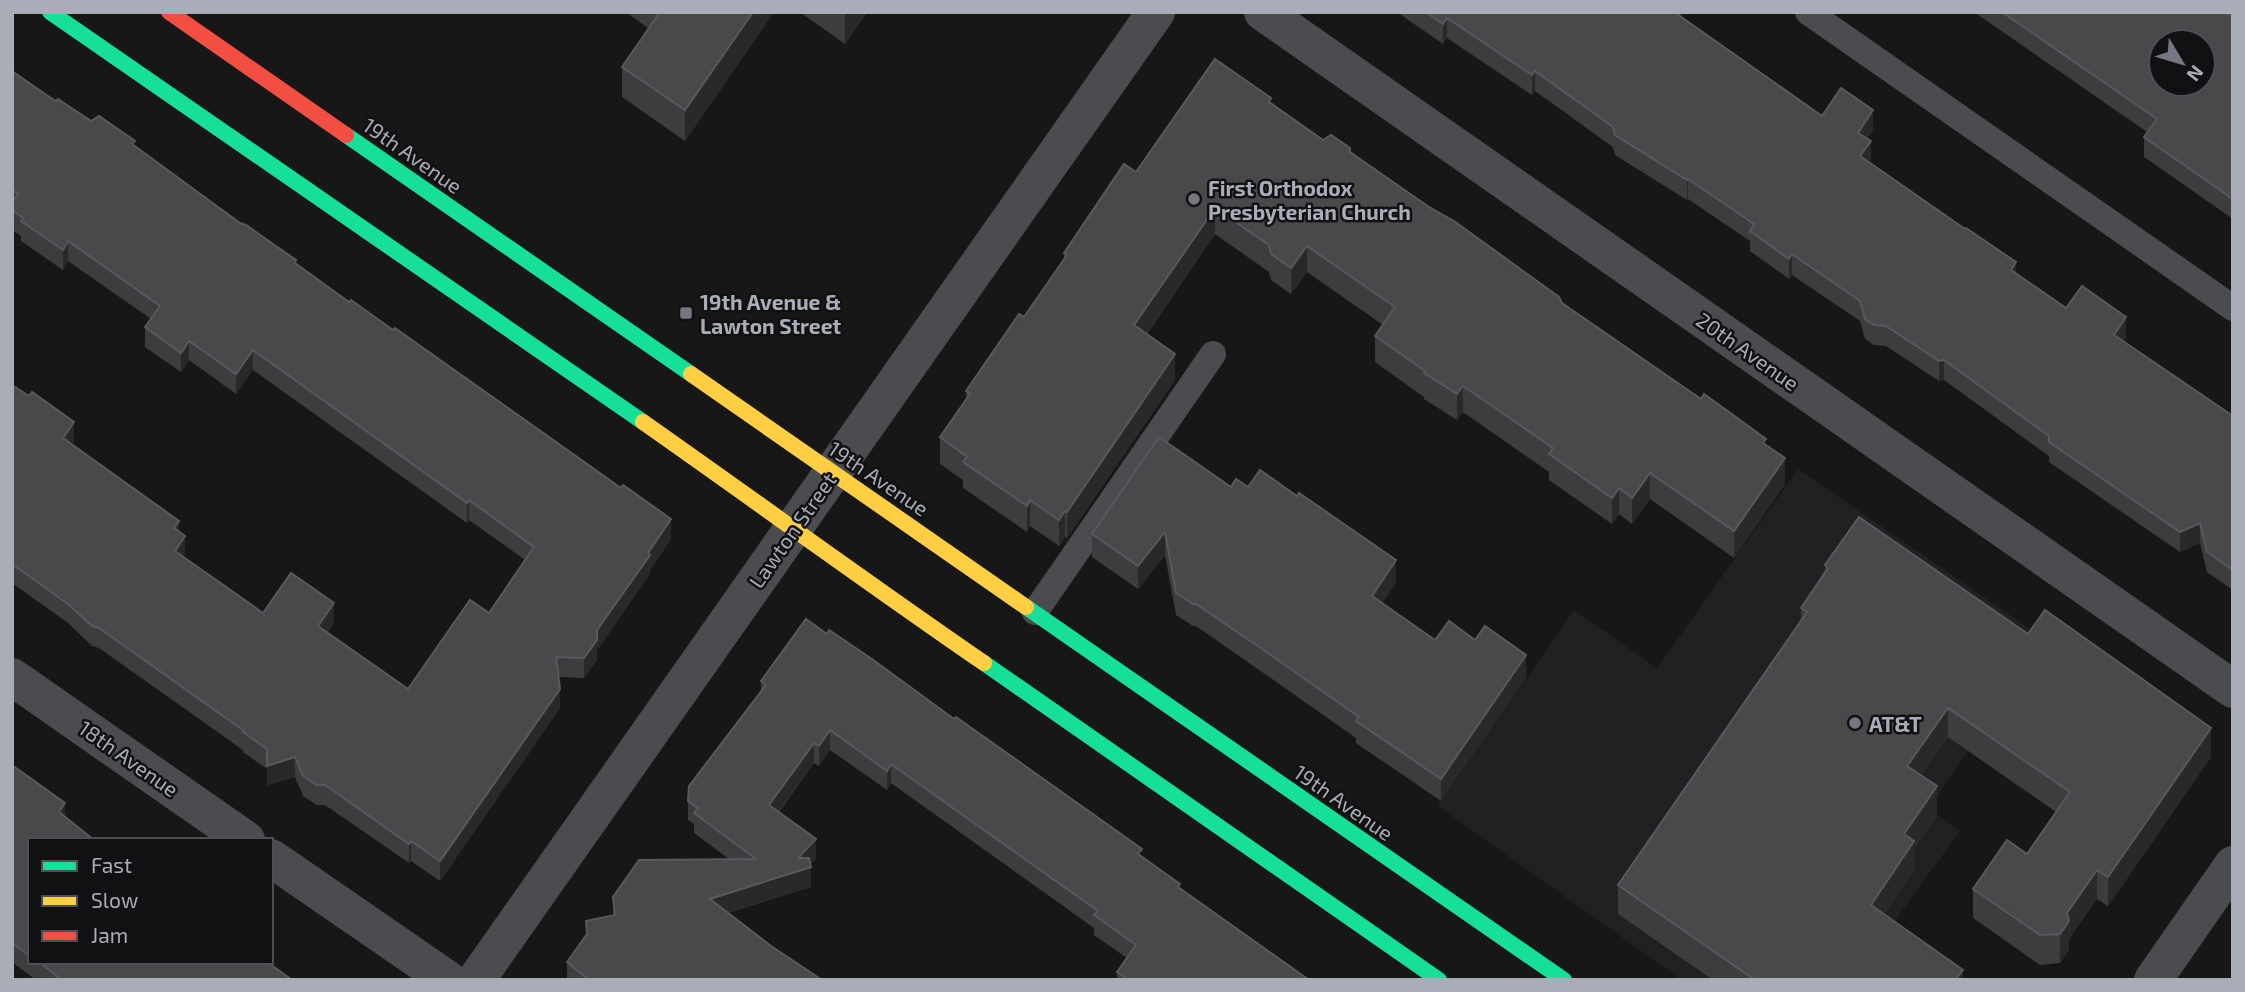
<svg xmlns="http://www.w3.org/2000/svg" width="2245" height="992" font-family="'Exo 2',sans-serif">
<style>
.built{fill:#212123}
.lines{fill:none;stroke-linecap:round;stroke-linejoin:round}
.lane{stroke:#4b4c50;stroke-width:26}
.street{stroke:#4b4c50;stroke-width:38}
.fast{stroke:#16e098;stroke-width:16}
.slow{stroke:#ffcf43;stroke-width:16}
.jam{stroke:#f24e42;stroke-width:16}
.wall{fill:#3d3d3f}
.shaded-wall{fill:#29292a}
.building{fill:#49494c;stroke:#58595d;stroke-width:2;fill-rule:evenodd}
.poi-dot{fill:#757880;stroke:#111113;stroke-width:2.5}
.labels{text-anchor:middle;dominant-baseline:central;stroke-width:5;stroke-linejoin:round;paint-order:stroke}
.street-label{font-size:21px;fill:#a8adb8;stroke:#111113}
.poi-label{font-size:21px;font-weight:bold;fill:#a8adb8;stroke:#111113;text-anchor:start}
</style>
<rect width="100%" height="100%" fill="#171717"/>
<polygon class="built" points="1798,469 2045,639 1929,808 1960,831 1852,980 1682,980 1438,806 1574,610 1657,668"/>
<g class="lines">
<g class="lane">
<polyline points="1808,12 2233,308"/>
<polyline points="1035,612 1213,354"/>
</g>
<g class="street">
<polyline points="1263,12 2233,689"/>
<polyline points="12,677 246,840"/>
<polyline points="271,858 448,980"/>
<polyline points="476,980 1156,12"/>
<polyline points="2153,980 2233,865"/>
</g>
<g class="fast">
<polyline points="50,12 643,422"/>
<polyline points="346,135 691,374"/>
<polyline points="1026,607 1564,980"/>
<polyline points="984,663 1439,980"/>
</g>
<g class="slow">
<polyline points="691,374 1026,607"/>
<path d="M643 422C757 502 869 584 984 663"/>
</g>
<polyline class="jam" points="169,12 346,135"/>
</g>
<g class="wall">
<polygon points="626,12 774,12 685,141 622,97 622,67 649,29"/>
<polygon points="800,12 867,12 845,44"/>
<polygon points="1397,12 1682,12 1682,18 1822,116 1873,130 1867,139 1871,161 1870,163 2016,273 2066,308 2126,337 2123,341 2233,416 2233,590 2207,572 2200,543 2180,552 2049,462 2049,456 1944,380 1939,381 1886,346 1874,345 1865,339 1860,321 1792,275 1789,279 1750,251 1750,241 1688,199 1687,200 1615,155 1613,147 1535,91 1532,95 1447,38 1443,44"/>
<polygon points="1974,12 2224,12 2233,17 2233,219 2144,157 2144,137 2147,132"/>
<polygon points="12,71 48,96 135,146 671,539 650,570 650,574 597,650 597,660 584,678 559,677 560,708 440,881 411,861 409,863 325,805 317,805 303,796 295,777 267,785 267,769 243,752 243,750 99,648 92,646 68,623 12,583 12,385 74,442 72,445 179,532 185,555 183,557 263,613 334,623 328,632 408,689 489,613 525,560 469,520 467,523 253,370 236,394 189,360 181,372 145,347 145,327 151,319 68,261 63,270 21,241 21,236 12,230"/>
<polygon points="1271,103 1323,140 1350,152 1562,303 1766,445 1785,484 1734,558 1650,499 1632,524 1619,514 1612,524 1549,480 1549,472 1463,412 1457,420 1424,399 1424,397 1375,362 1375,336 1383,325 1307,272 1291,294 1271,280 1269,272 1215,234 1147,334 1175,380 1067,538 1065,537 1059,546 1030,526 1027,532 963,488 963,480 940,464 940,437 966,400 966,391 1024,317 1064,259 1064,253 1136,172"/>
<polygon points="1231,487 1396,583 1382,603 1435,640 1475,640 1526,678 1441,801 1356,743 1356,738 1262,672 1196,626 1193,626 1176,615 1165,555 1138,589 1092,557 1092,534"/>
<polygon points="1825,565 2028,634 2211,757 2108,906 2097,899 2069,939 2069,950 2060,963 2040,965 1973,918 1973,889 2027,854 2056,812 1948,737 1921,775 1937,816 1914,848 1914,870 1884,914 1963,980 1713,980 1618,914 1618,885 1801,622 1801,608 1825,572"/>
<polygon points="761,681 1142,856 1180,889 1309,980 1117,980 1117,972 1127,958 1094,935 1094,928 891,783 887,790 830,750 819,766 814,763 779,812 816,859 810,864 811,887 728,913 771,946 822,980 567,980 567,962 586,936 586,921 613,915 613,897 729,859 694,833 694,824 688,820 688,801 761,691"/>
<polygon points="12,765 30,840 30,962 267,962 292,980 36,980 12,962"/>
</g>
<g class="shaded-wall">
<polygon points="753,12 774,12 685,141 685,110"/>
<polygon points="845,12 867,12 845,44"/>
<polygon points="1673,12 1682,12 1682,20"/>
<polygon points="1447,18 1447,38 1443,44 1443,24"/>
<polygon points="1535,71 1535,91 1532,95 1532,75"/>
<polygon points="1873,110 1873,130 1858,153 1858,133"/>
<polygon points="1871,141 1871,161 1860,176 1860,156"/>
<polygon points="1688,179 1688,199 1687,200 1687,180"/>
<polygon points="1215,208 1215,234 1134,352 1134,325"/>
<polygon points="68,241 68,261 63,270 63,250"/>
<polygon points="1307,246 1307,272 1291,294 1291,268"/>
<polygon points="1792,254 1792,275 1789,279 1789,259"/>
<polygon points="2016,262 2016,282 2011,270"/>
<polygon points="2126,317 2126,337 2114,355 2114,335"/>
<polygon points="189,341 189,360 181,372 181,353"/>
<polygon points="253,350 253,370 236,394 236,374"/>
<polygon points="1175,354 1175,380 1067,538 1067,512"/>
<polygon points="1944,360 1944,380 1939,381 1939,361"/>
<polygon points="1463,386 1463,412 1457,420 1457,394"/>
<polygon points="74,422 74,442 63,458 63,438"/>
<polygon points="1785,458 1785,484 1734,558 1734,531"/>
<polygon points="1650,473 1650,499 1632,524 1632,498"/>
<polygon points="1619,488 1619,514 1612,524 1612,498"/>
<polygon points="469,500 469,520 467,523 467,503"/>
<polygon points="1030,500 1030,526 1027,532 1027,506"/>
<polygon points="1065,511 1065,537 1059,546 1059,520"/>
<polygon points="671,519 671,539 650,570 650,574 597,650 597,630"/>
<polygon points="179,521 179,541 174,528"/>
<polygon points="2200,523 2200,543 2180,552 2180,532"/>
<polygon points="1165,532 1165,555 1138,589 1138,566"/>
<polygon points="185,536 185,555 175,571 175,551"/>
<polygon points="1396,560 1396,583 1372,618 1372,596"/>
<polygon points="334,603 334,623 318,645 318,626"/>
<polygon points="597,640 597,660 584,678 584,658"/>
<polygon points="1526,655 1526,678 1441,801 1441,779"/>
<polygon points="560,689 560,708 440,881 440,861"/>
<polygon points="1948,708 1948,737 1907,795 1907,766"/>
<polygon points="2211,728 2211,757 2108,906 2108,877"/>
<polygon points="830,730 830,750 819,766 819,746"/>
<polygon points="814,743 814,763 769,824 769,805"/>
<polygon points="295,757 295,777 267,785 267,766"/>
<polygon points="891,764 891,783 887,790 887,771"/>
<polygon points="1937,786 1937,816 1914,848 1914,870 1871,934 1871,905 1904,834"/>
<polygon points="65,803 65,823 59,812"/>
<polygon points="816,839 816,859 807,868 811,867 811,887 710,918 710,899 798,858"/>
<polygon points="411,841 411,861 409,863 409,844"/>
<polygon points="2097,870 2097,899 2069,939 2069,950 2060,963 2060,934 2067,913"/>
<polygon points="1963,970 1963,980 1955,980"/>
</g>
<g class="building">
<polygon points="660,12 753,12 685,110 622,67"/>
<polygon points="1426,12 1674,12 1822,116 1841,88 1873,110 1858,133 1871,141 1860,156 1965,229 1966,228 2016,262 2011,270 2066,308 2082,286 2126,317 2114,335 2233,416 2233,570 2207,552 2200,523 2180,532 2049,442 2049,436 1944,360 1939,361 1886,326 1874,325 1865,319 1860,301 1792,254 1789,259 1750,231 1754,224 1688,179 1687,180 1615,135 1613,127 1535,71 1532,75 1447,18 1443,24"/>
<path d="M2002 12H2224L2233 17V199L2144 137 2157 119ZM2161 42H2203V84H2161Z"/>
<polygon points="1215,59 1271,98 1269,102 1323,140 1331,135 1350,148 1350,152 1429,207 1454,221 1559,297 1562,303 1701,399 1704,394 1766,439 1763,443 1785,458 1734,531 1650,473 1632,498 1619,488 1612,498 1549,454 1553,448 1463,386 1457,394 1424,373 1425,371 1375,336 1395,307 1307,246 1291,268 1271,254 1269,245 1215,208 1134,325 1175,354 1067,512 1065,511 1059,520 1030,500 1027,506 963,462 967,457 940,437 970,394 966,391 1019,314 1024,317 1067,255 1064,253 1124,164 1136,172"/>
<polygon points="12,71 48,96 56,101 58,99 91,121 99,116 135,141 132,144 240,223 246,225 296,260 295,263 349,302 351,300 393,330 395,328 621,488 623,485 671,519 648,553 650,555 597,630 597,640 584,658 556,657 560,689 440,861 411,841 409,844 325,785 317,785 303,776 295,757 267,766 267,749 243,732 244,731 99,628 92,626 68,604 12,564 12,385 29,396 32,392 74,422 63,438 179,521 174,528 185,536 175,551 263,613 291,573 334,603 318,626 408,689 470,600 489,613 534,547 469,500 467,503 253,350 236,374 189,341 181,353 145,327 160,306 68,241 63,250 21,221 23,218 12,210 12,202 18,194 12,190"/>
<polygon points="1159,437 1231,487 1236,479 1248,487 1260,470 1297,496 1299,493 1396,560 1372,596 1435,640 1449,621 1475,640 1485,626 1526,655 1441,779 1356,721 1359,717 1262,649 1196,604 1193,604 1176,593 1165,532 1138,566 1092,534"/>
<polygon points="1859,517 2028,634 2045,610 2211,728 2108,877 2097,870 2067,913 2069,921 2060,934 2040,935 1973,889 2007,840 2027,854 2070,792 1948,708 1907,766 1937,786 1904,834 1914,841 1871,905 1963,970 1955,980 1755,980 1618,885 1807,612 1801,608 1828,568 1825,565"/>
<polygon points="806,619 827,634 829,630 872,659 954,719 956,717 1142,849 1138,854 1180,884 1178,887 1309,980 1129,980 1117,972 1136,945 1094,915 1098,911 891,764 887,771 830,730 819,746 814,743 769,805 816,839 798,858 809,858 811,867 710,899 771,946 822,980 589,980 567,962 587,934 586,921 615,915 613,897 639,860 756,859 694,813 698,808 688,801 689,786 766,685 761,681"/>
<polygon points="12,765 65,803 59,812 94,840 30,840 30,956 12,943"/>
<polygon points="39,962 267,962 292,980 62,980"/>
</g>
<g class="poi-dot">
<circle cx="1194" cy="199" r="7"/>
<rect x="679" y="306" width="14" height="14" rx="3.5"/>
<circle cx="1855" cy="723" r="7"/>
</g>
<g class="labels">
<g class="street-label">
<text transform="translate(413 155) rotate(35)">19th Avenue</text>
<text transform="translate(1748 351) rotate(35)">20th Avenue</text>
<text transform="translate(879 478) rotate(34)">19th Avenue</text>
<text transform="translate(792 530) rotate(-55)">Lawton Street</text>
<text transform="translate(129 758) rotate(35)">18th Avenue</text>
<text transform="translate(1344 802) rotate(35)">19th Avenue</text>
</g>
<g class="poi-label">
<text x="1208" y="187">First Orthodox<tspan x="1208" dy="24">Presbyterian Church</tspan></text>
<text x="700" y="301">19th Avenue &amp;<tspan x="700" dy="24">Lawton Street</tspan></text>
<text x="1869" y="723">AT&amp;T</text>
</g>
</g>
<rect width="2245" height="992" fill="none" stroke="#a8adb8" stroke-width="28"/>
<rect x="28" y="838" width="245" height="126" fill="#111113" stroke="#4d4f55" stroke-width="2"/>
<rect x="42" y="861" width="35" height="10" fill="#16e098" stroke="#4d4f55" stroke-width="2"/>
<text x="91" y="873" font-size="21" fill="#a8adb8">Fast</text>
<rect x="42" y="896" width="35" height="10" fill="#ffcf43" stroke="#4d4f55" stroke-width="2"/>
<text x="91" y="908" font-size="21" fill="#a8adb8">Slow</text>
<rect x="42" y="931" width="35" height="10" fill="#f24e42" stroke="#4d4f55" stroke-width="2"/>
<text x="91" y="943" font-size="21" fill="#a8adb8">Jam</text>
<g transform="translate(2182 63) rotate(128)"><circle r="33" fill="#111113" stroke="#4d4f55" stroke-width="2"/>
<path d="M0-5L12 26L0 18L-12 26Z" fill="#757880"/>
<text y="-10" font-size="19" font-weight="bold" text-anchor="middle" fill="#a8adb8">N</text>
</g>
</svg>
